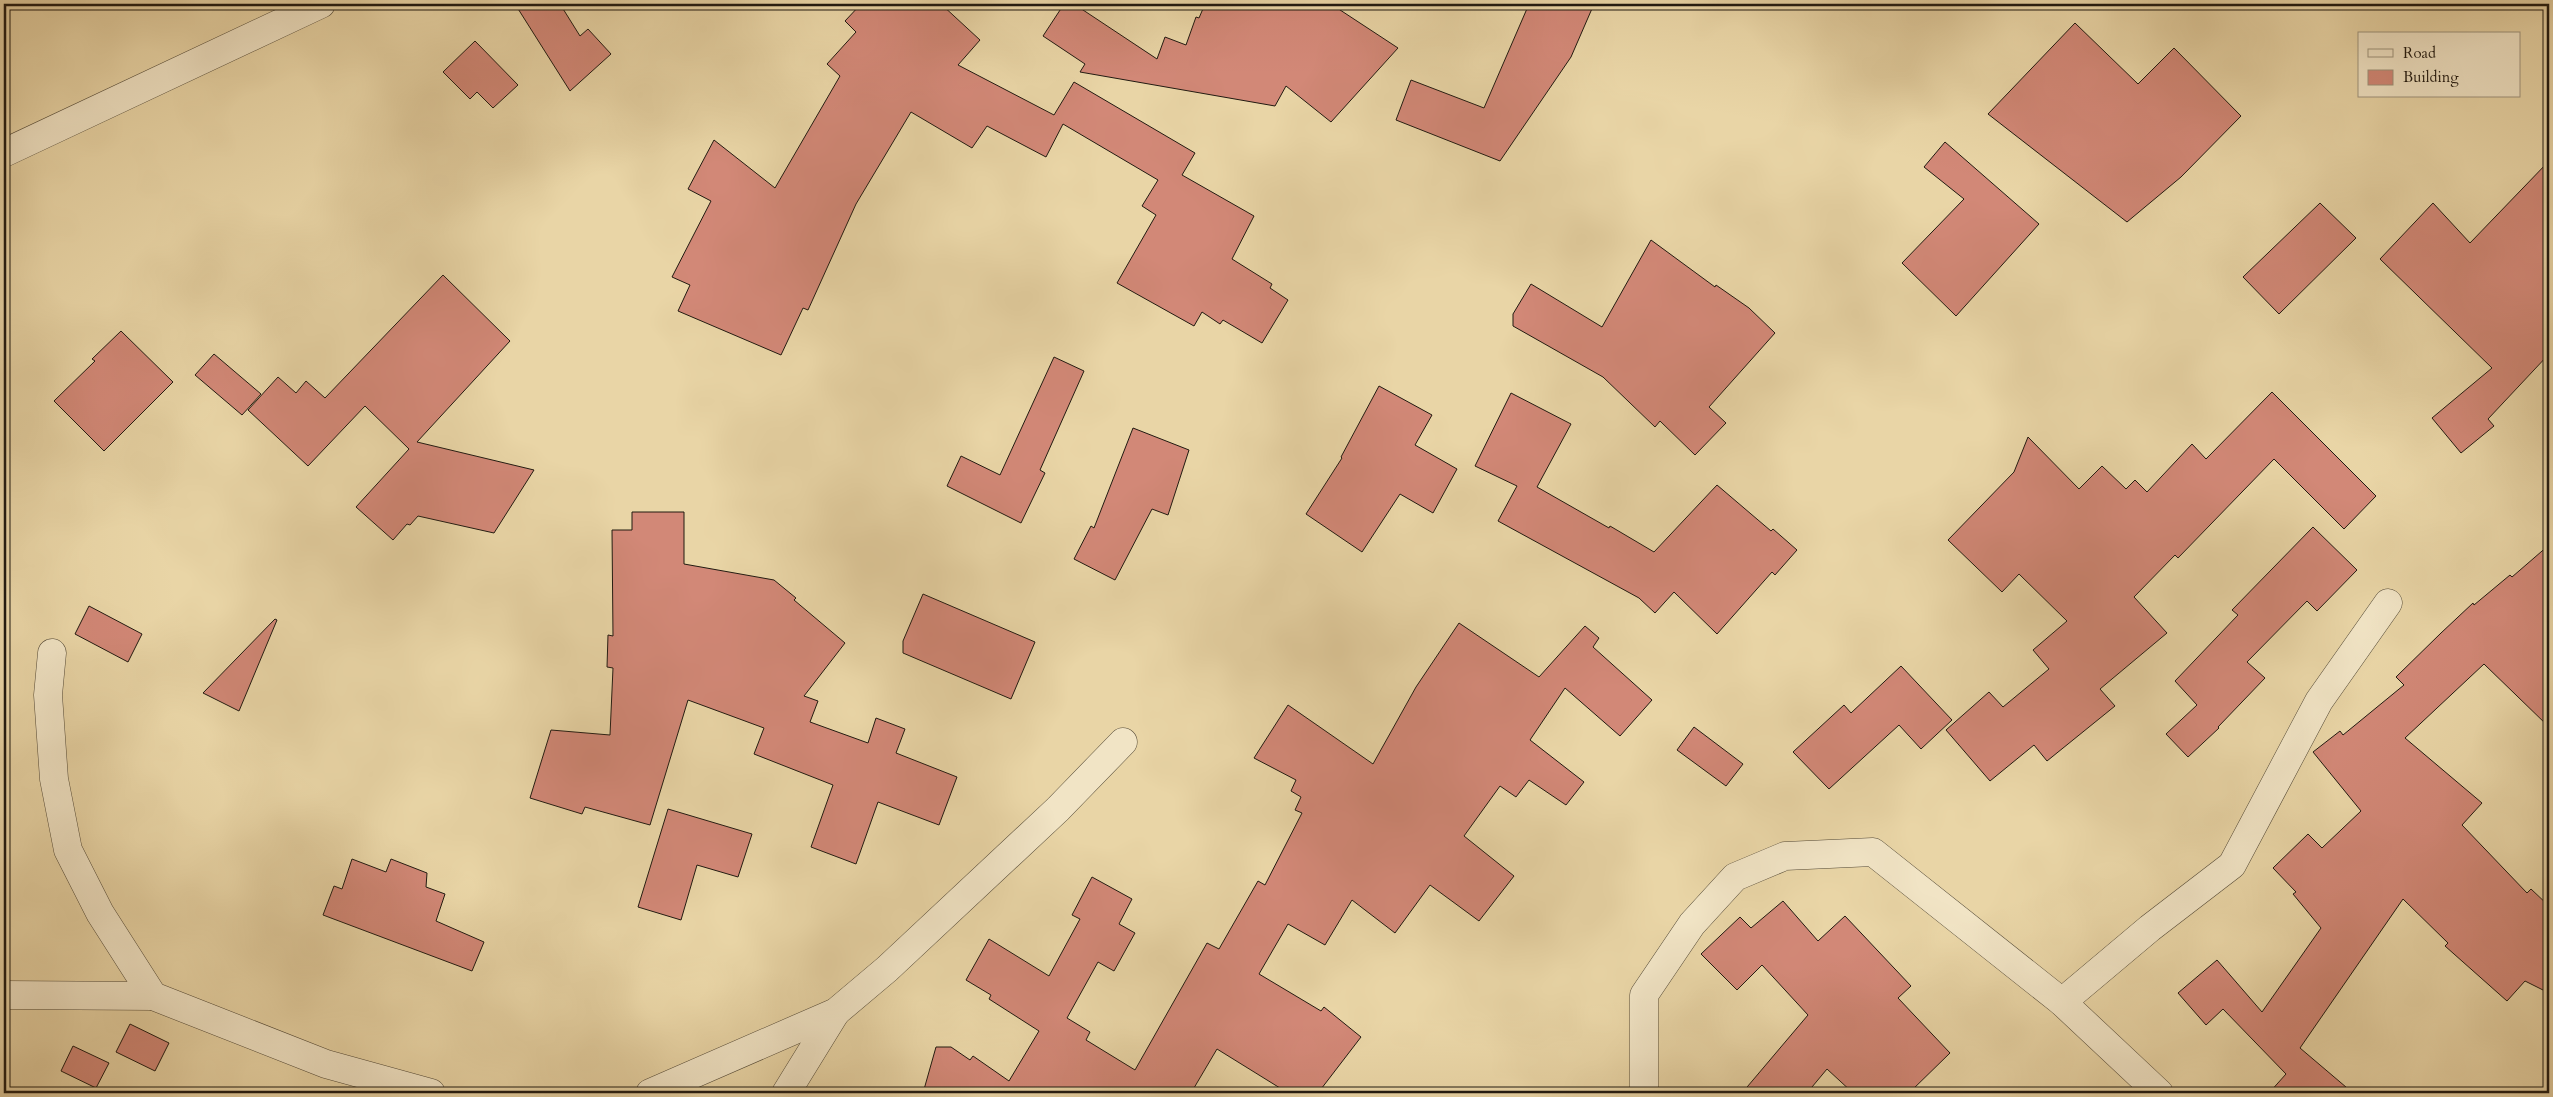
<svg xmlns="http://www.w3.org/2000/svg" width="2553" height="1097" font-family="Cardo,serif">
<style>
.building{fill:#d28877;stroke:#211a11}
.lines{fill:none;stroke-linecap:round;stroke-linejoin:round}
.minor-casing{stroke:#534936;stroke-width:29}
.minor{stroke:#f1e4c5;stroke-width:28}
</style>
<rect width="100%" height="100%" fill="#e9d5a6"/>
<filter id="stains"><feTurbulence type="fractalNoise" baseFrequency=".004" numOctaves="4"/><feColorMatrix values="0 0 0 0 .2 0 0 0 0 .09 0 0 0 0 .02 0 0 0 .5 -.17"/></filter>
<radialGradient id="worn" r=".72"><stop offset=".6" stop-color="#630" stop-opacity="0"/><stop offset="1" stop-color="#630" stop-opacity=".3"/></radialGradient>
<g class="building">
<polygon points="515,4 560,4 580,36 588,29 611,54 570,91"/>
<polygon points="861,4 941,4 980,40 958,65 1054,115 1074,82 1195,153 1182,175 1254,216 1232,259 1272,284 1270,288 1288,300 1262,343 1223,320 1220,324 1202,312 1194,326 1117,283 1156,215 1142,206 1158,180 1063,124 1046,157 987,126 972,148 911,112 856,204 808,310 803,308 781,355 678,311 690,285 672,277 711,201 688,189 714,140 775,188 840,76 827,64 856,32 845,21"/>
<polygon points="1064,4 1074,4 1157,59 1165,37 1186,45 1196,17 1199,18 1205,4 1331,4 1398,48 1331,122 1286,86 1275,106 1080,72 1085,64 1043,36"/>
<polygon points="1529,4 1594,4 1571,57 1500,161 1396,120 1411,80 1484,108"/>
<polygon points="2075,23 2138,84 2174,48 2241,116 2181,177 2127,222 1988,114"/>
<polygon points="475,41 518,85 493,108 477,92 470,99 443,72"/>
<polygon points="1945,142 2039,224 1956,316 1902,263 1964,199 1924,167"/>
<polygon points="2549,161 2549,354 2488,419 2494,426 2461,453 2432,418 2492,368 2380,259 2433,203 2470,243"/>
<polygon points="2320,203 2356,238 2279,314 2243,277"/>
<polygon points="1651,240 1715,287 1716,285 1749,308 1775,333 1709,407 1726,423 1695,455 1660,421 1655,427 1603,377 1513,326 1513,314 1531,284 1602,327"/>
<polygon points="443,275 510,341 417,442 534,470 494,533 418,516 410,525 407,524 393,540 356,507 409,449 365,406 308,466 248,410 278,377 296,393 306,381 325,398"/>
<polygon points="121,331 173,382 104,451 54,401 95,361 92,359"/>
<polygon points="214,354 261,394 242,415 195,375"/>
<polygon points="1054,357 1084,371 1040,470 1045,473 1021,523 947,486 961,456 1000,475"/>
<polygon points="1379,386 1432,415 1415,445 1457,469 1433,513 1400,494 1362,552 1306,514 1342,458 1341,457"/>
<polygon points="2272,392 2376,496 2344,529 2274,459 2178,558 2175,555 2134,597 2167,633 2100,689 2115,706 2047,761 2034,745 1990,781 1946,730 1989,692 2003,707 2049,669 2033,650 2067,621 2019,574 2002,592 1948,540 2014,472 2028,437 2079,489 2102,466 2126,489 2135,480 2147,492 2192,444 2206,459"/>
<polygon points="1511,393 1571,424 1537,487 1609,528 1610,526 1654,552 1717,485 1771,531 1773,529 1797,550 1775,575 1772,572 1717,634 1674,592 1655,613 1639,598 1498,521 1517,486 1475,466"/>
<polygon points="1133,428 1189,450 1168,515 1152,509 1115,580 1074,559 1091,526 1094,528"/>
<polygon points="632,512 684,512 684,564 774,580 796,598 794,600 845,643 804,696 818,701 810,722 868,743 876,718 905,729 896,753 957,777 939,825 878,802 856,864 811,847 833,785 754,754 764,728 688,700 650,825 585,807 582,814 530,798 551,730 610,735 613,668 607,667 608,635 613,636 612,530 632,530"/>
<polygon points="2313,527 2357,570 2317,611 2307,601 2247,662 2265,678 2218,727 2219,728 2188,757 2166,734 2197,705 2175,681 2238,615 2232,610"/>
<polygon points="2549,545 2549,727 2484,664 2405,738 2482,803 2462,825 2527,893 2531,889 2549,906 2549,993 2525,981 2507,1001 2445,946 2448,943 2403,899 2300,1048 2353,1093 2269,1093 2286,1074 2223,1009 2206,1025 2178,993 2217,960 2262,1012 2321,928 2293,894 2296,892 2273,868 2308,834 2322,848 2361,811 2313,752 2340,731 2343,735 2404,685 2396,677 2441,633 2473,603 2474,605 2510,575 2512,577"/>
<polygon points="923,594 1035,642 1011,699 903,653 903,641"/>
<polygon points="89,606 142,634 128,662 75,634"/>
<polygon points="275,619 277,620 239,711 203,693"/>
<polygon points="1459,623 1539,677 1585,626 1599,638 1593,647 1652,700 1620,736 1565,688 1530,740 1584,782 1566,805 1529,780 1516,797 1500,786 1464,836 1514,876 1479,921 1430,885 1395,933 1352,900 1325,945 1288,924 1259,974 1321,1011 1324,1007 1361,1037 1318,1093 1288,1093 1217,1049 1191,1093 923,1093 936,1047 951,1047 970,1060 973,1056 1009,1081 1039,1031 989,999 991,995 966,980 989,939 1049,976 1080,919 1072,915 1092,877 1132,899 1119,924 1135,933 1114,971 1098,962 1067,1018 1090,1032 1086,1040 1135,1070 1207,943 1219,949 1258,881 1265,885 1302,813 1295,810 1301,797 1291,791 1296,780 1254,758 1288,705 1373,764 1416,687"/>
<polygon points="1901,666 1952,720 1921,749 1899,725 1829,789 1793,752 1844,705 1851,713"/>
<polygon points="1694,727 1743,764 1726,786 1677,750"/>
<polygon points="668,809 752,834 738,877 697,865 681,920 638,907"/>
<polygon points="352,859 386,872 391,859 427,873 426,887 445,894 436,921 484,942 472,971 323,915 334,886 342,889"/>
<polygon points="1783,901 1818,941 1845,916 1911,986 1898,998 1950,1053 1909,1093 1853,1093 1827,1069 1807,1093 1742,1093 1808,1015 1762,965 1737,990 1701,954 1740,917 1751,928"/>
<polygon points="130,1024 169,1043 155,1071 116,1052"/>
<polygon points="73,1046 109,1063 96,1088 61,1071"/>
</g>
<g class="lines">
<g class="minor-casing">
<g id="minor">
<polyline points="4,153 321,4"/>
<polyline points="52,653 48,695 54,779 68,850 100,913 153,996"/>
<polyline points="4,995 153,996 326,1064 431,1093"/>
<polyline points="650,1093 836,1012 887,969 1058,809 1123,742"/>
<polyline points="786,1093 836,1012"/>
<polyline points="1644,1093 1644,995 1692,924 1735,877 1785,856 1873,852 2062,1002"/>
<polyline points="2159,1093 2062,1002 2150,928 2232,865 2319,701 2388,603"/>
</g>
</g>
<use href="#minor" class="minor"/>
</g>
<rect width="2553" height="1097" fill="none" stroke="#e9d5a6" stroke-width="20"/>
<rect x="5" y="5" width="2543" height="1087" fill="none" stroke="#211a11" stroke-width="2.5"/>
<rect x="10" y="10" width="2533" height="1077" fill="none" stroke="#211a11"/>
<rect x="2358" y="32" width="162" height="65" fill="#f1e4c5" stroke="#9e937d"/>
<rect x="2368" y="49" width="25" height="8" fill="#f1e4c5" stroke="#9e937d"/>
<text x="2403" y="58" font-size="15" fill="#211a11">Road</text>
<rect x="2368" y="70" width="25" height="15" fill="#d28877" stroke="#9e937d"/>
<text x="2403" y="82" font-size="15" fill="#211a11">Building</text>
<rect width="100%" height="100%" filter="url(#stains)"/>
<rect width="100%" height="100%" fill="url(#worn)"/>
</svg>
